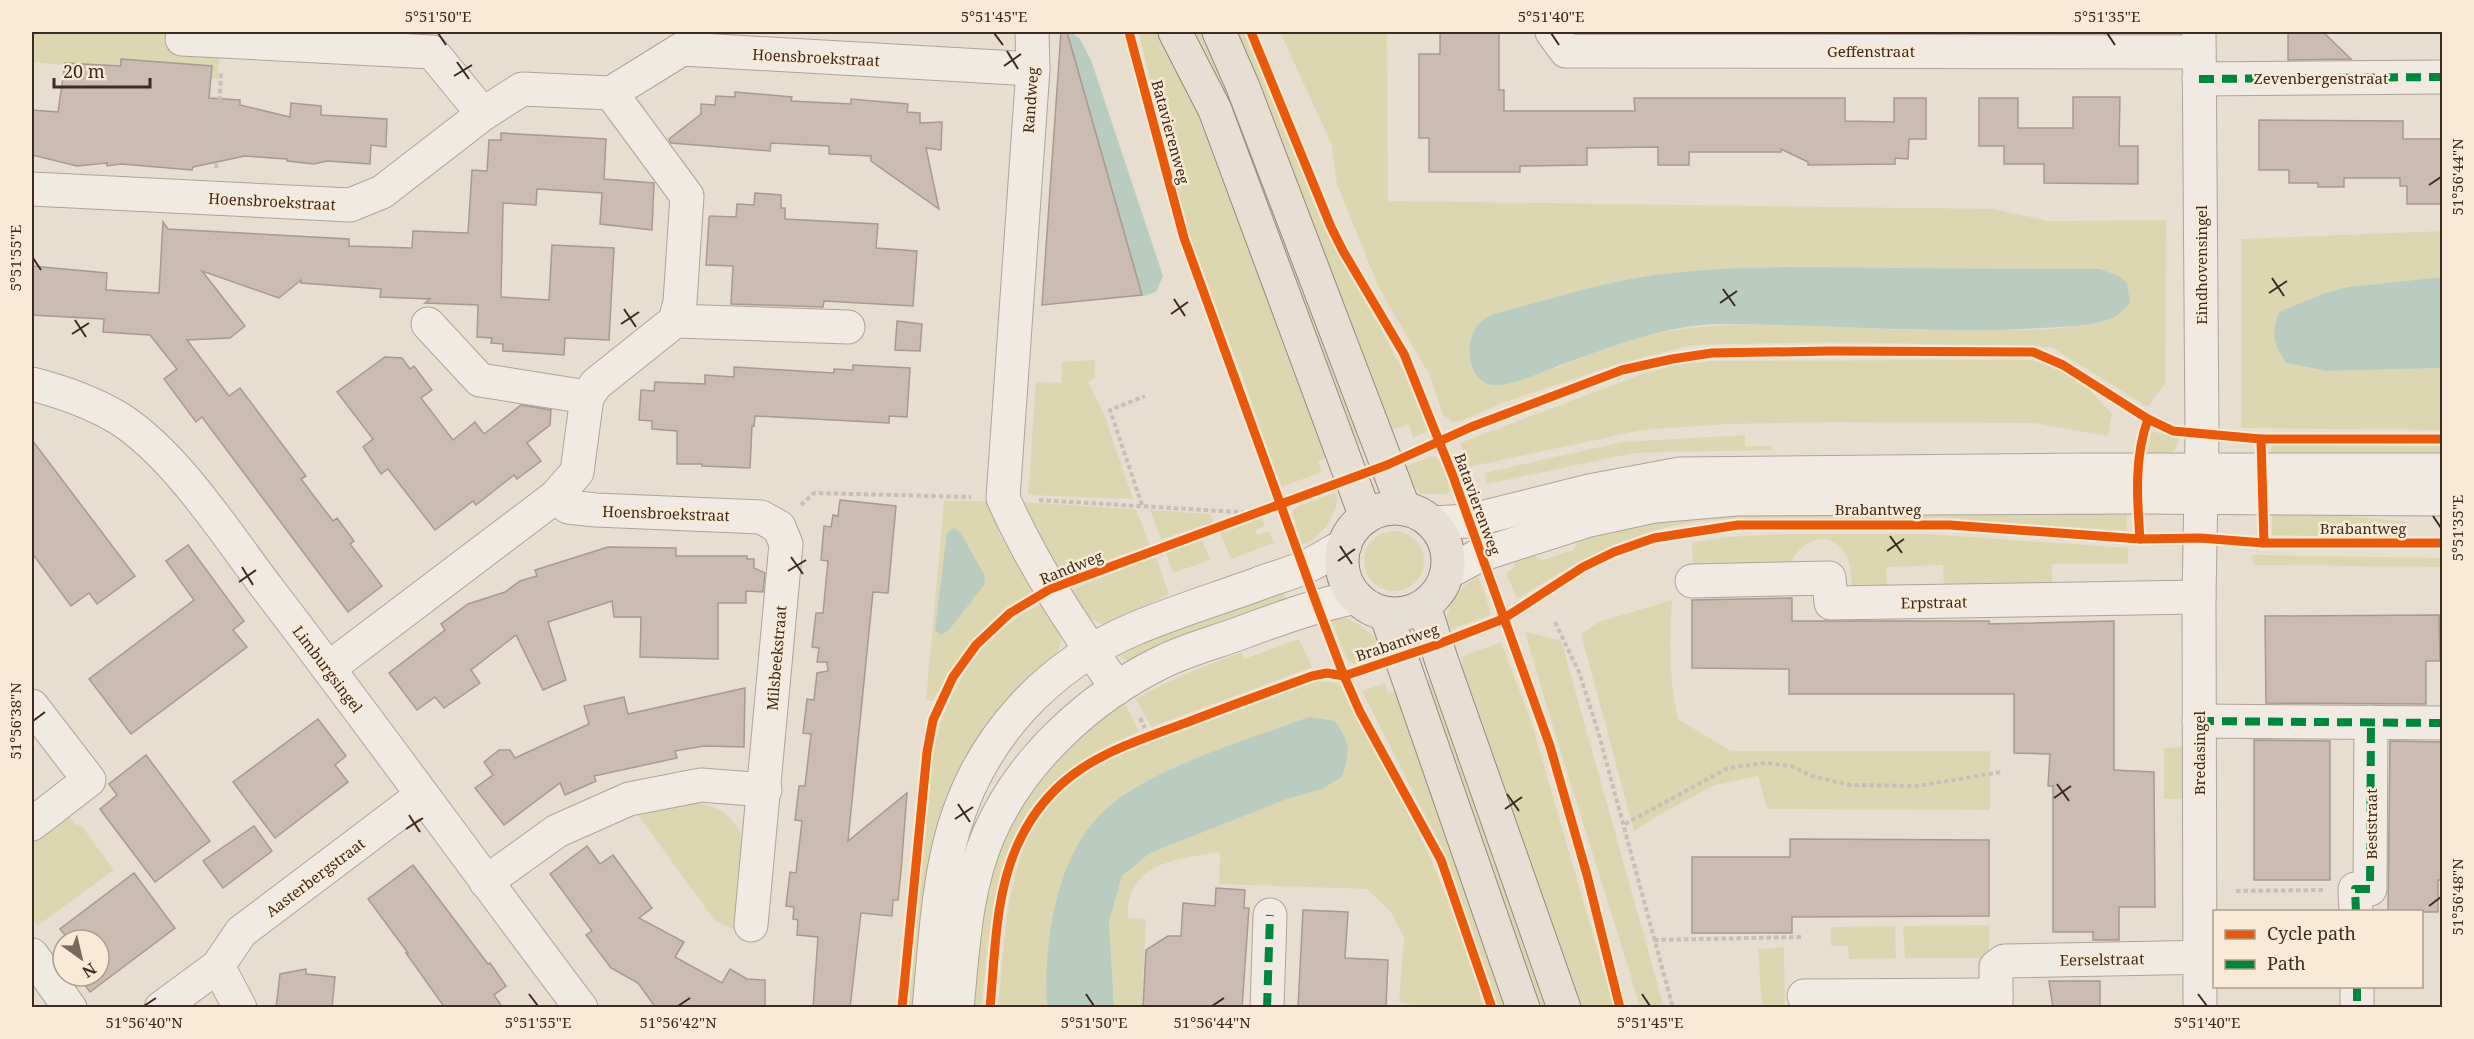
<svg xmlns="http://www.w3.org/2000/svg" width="2474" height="1039" font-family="'Noto Serif',serif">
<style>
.green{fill:#dcd7b1;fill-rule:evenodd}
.water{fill:#baccc0}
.building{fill:#ccbbb0;stroke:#a9998e;stroke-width:1.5}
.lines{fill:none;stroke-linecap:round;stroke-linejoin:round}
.minor-casing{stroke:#ada398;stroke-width:35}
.major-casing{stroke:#93897f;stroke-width:35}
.path{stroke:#c8c0b8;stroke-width:4;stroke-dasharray:4.5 3;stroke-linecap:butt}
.minor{stroke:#f0eae2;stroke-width:33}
.major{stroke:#e7dfd3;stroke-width:33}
.quiet{stroke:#00873e;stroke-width:8;stroke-dasharray:15 8;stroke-linecap:butt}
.cycleway-casing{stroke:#f9ead6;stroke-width:13}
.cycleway{stroke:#e8590c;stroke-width:9}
.ticks{fill:none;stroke:#3e2a1e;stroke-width:2}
.labels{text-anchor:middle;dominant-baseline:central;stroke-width:5;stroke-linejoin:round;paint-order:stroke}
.street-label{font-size:15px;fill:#3e2a1e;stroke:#f9ead6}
.neatline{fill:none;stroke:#3e2a1e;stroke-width:2}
.ticks-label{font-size:15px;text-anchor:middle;fill:#3e2a1e}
</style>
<rect width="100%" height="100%" fill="#e8ded0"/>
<g class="green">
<polygon points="32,32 188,32 219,56 218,79 32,62"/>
<polygon points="1139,32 1161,32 1215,144 1333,455 1318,461 1322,472 1281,487 1241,372 1209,291 1180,208"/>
<polygon points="1188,32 1207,32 1365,442 1354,447"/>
<polygon points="1231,32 1246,32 1319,216 1413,388 1430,430 1413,438 1409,424 1385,433"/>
<path d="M1280 32H1387L1388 201 1993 209 2050 221 2166 220 2165 384 2148 407 2053 348 2033 346 1829 342 1693 345 1617 364 1500 404 1463 420 1453 422 1443 415 1430 376 1379 288 1337 184 1331 143ZM1898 268 2100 269 2119 276 2116 316C2103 319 2090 324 2077 326 2046 331 2013 330 1982 330 1950 330 1918 331 1886 329 1800 326 1714 316 1630 340 1605 347 1502 393 1484 383 1481 381 1478 375 1476 373 1459 352 1481 331 1493 314 1552 299 1612 280 1672 273 1746 264 1823 269 1898 268Z"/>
<polygon points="2442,231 2442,277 2348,287 2325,293 2279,312 2287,363 2327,371 2442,368 2442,430 2241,428 2241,239"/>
<polygon points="1095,360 1095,378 1088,382 1103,412 1133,499 1028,495 1036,382 1061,383 1062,362"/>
<path d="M1982 360C2001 361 2024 358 2042 362 2071 370 2093 392 2112 414L2108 436 2033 423 1832 422 1728 424 1642 430 1469 467 1460 443 1640 375 1676 365 1708 361Z"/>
<path d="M2151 431 2179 438C2177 457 2162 457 2147 462Z"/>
<polygon points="1745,435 1745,446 1772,446 1772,450 1633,453 1487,484 1484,473 1623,442"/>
<polygon points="2271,445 2442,446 2442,463 2271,463"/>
<polygon points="1434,456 1440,461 1451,490 1446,494 1421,494 1406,479 1402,467"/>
<path d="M1334 493 1337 495C1337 518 1322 536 1302 545L1292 511 1299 506Z"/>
<path d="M944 501H990L1000 536 1033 592C987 617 957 655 933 701L926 700Z"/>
<polygon points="1020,502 1136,509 1150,545 1060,577"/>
<polygon points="2272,508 2406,522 2405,538 2272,535"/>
<path d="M2127 509V531C2027 526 1927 521 1827 520 1777 519 1723 515 1673 526 1615 539 1566 568 1517 599L1506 573 1514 568 1513 560 1529 553 1542 560 1573 550 1579 538 1681 514Z"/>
<polygon points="1150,510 1210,514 1214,522 1161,539"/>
<polygon points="1262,517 1265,526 1255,530 1257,535 1269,531 1274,543 1231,559 1220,533"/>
<circle cx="1394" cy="561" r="30"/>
<path d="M1783 534H1929L2128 548V564H2052V587H1944L1943 565 1886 567 1887 589H1852C1851 577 1851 562 1844 552 1827 527 1799 542 1790 565L1693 569 1692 543 1728 537Z"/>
<polygon points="1202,540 1210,560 1173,573 1166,553"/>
<polygon points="2252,555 2442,558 2442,567 2253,565"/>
<polygon points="1156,556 1169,594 1105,626 1085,615 1068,591"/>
<path d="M1479 577 1490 610V615L1444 632C1445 611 1458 584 1479 577Z"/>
<polygon points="1281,587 1288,604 1131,663 1119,656 1114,649"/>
<path d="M1672 600C1669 641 1669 679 1678 719L1731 751H1990V810L1767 809 1758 776 1715 785 1664 812 1634 831 1581 634 1599 622Z"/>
<path d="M1041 604 1059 632 1061 642 1057 655 1003 706 984 727 973 747 918 1007 907 1008 932 751C950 687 979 635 1041 604Z"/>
<path d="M1336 615C1359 622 1375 633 1387 654L1358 664 1350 663 1346 657 1330 617Z"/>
<path d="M1525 632 1561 640 1664 1007H1640C1603 882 1561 758 1525 632Z"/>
<path d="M1299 639 1312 667 1151 727 1136 699C1170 679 1205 666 1242 652L1244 659Z"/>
<polygon points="1501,642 1531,721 1614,1007 1577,1007 1453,669 1463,665 1461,657"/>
<polygon points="1436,677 1555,1007 1535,1007 1422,683"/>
<path d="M1318 681 1338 683 1343 687 1428 852 1454 915 1484 1007H1409V1004L1399 1002 1404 938 1391 912 1367 889 1219 884 1220 852C1177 859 1127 862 1128 918L1146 919 1142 1007H1114L1109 922 1122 876 1150 853 1287 799 1322 789C1291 781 1260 774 1229 766 1220 764 1207 758 1198 759 1186 760 1171 770 1160 775 1063 817 1045 911 1047 1007L998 1008C1004 953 1005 885 1029 836 1045 804 1077 777 1107 759Z"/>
<polygon points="1385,683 1388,693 1402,690 1511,1007 1499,1007 1446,856 1362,691"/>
<path d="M1122 697 1139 732C997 788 997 873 981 1007L966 1008 980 894 1013 806 1064 746Z"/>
<polygon points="2185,747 2185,799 2164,799 2164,748"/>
<path d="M692 803C715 804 734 814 742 837 748 853 737 910 736 930L715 921 638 815Z"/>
<polygon points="66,812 77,826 80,824 114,870 37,926 32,918 32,837"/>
<polygon points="1989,925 1989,954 1983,979 1978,980 1978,958 1905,958 1903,926"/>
<polygon points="1895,926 1896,958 1849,959 1848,946 1831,946 1831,927"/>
<polygon points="1784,947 1785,1007 1762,1007 1758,949"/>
</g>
<g class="water">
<polygon points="1072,33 1080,39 1091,60 1163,276 1156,292 1144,296 1101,280 1062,36"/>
<path d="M1898 268 2100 269 2119 276 2127 283 2130 303C2126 307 2121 313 2116 316 2099 326 2061 327 2041 328 1934 335 1828 324 1722 324 1666 324 1612 347 1560 365 1543 372 1512 386 1494 385 1475 385 1467 361 1470 344 1473 328 1479 321 1493 314 1552 299 1612 279 1672 273 1746 264 1823 268 1898 268Z"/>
<path d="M2442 277V368L2327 371 2286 363C2273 342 2271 336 2279 312L2325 293 2348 287Z"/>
<polygon points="954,528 960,532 985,576 984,585 949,630 941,635 935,630 947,533"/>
<path d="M1309 717 1335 721C1351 744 1350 751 1342 777L1322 789 1287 799 1150 853 1122 876 1109 922 1114 1007H1047C1044 945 1054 862 1100 815 1144 769 1248 740 1309 717Z"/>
</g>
<g class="building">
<polygon points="1061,32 1067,32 1142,295 1042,305"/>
<polygon points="1440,32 1499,32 1499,90 1504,90 1504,111 1635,111 1634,98 1845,98 1845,121 1894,122 1894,98 1926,98 1926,139 1909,139 1908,159 1895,158 1895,164 1808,165 1808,162 1781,149 1781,152 1689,152 1689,165 1658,165 1658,147 1587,148 1587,165 1520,166 1520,172 1429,172 1429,138 1419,138 1419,54 1440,54"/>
<polygon points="2288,32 2323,32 2351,59 2288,60"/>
<polygon points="121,59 212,66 209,98 240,100 240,105 290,117 291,103 321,106 321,115 387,119 386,147 371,145 370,164 327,161 314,164 287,161 287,159 245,156 193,167 192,170 121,164 107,166 107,163 77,166 32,155 32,110 58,112 65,63 121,66"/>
<polygon points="735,92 792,97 791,101 851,104 851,99 908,104 907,112 920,113 920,123 942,122 941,150 926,148 939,209 871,161 871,156 829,154 829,146 771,143 770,151 671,143 669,139 701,114 701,104 715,105 716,96 735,97"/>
<polygon points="2073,97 2120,97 2119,146 2138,146 2138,184 2044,183 2044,164 2004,164 2004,146 1979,146 1979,98 2018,98 2018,128 2073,128"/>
<polygon points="2259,120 2403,121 2403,139 2442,139 2442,204 2407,204 2407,186 2400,186 2400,178 2344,178 2344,187 2318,187 2318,183 2289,183 2289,170 2259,170"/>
<polygon points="501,133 606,139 604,179 654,183 652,230 600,224 602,193 537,189 536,205 503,203 501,297 549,300 552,245 614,248 609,340 565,338 564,355 503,351 503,344 491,343 492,338 477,337 478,305 425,303 430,299 380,297 381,289 301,283 301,280 279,298 202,271 245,326 230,338 187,340 229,396 240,388 306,476 301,479 333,521 337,518 354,541 350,544 382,586 348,612 202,417 196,422 164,379 177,369 150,335 103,332 104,319 32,315 32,266 107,273 106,290 159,293 163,222 168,229 349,239 349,246 412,248 413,231 468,233 472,170 487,171 489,140 501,140"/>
<polygon points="755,193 781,195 781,208 785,208 785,219 878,224 876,248 917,251 913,306 824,301 823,307 731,304 733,266 706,265 709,218 710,216 736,217 737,204 754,205"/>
<polygon points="897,321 922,324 920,351 895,350"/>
<polygon points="385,357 402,358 410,369 414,366 432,390 421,398 453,440 475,422 484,434 521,405 551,410 550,425 527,443 541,461 517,479 514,475 476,505 473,501 435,530 388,469 381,474 363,447 373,439 337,392"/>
<polygon points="853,365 910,368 907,417 889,416 889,423 755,416 754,426 752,426 750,468 702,466 702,464 677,464 677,431 652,429 652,421 639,420 641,390 654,391 655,382 705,384 705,375 734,377 734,367 834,373 834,369 853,370"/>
<polygon points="32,440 135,576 97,604 89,593 71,606 32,553"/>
<polygon points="840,500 896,506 888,593 873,592 848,841 907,793 901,871 898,900 893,900 892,916 861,913 850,1008 813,1008 818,937 797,935 798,920 793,919 794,907 786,906 790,872 796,873 802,821 795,820 799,786 805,786 811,734 803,733 807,699 814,700 817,673 828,671 827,662 817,662 819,648 812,647 816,613 823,613 828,561 821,560 824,526 831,527 833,515 838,516"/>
<polygon points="188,545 244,621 233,630 247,647 131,734 89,679 194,600 166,561"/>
<polygon points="608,547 676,548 676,556 747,556 747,559 754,559 754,568 765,573 763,592 746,591 746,603 718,603 718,659 640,657 641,617 614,617 612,601 548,622 566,680 543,690 516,635 471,670 480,683 444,708 435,697 417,710 389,673 445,630 441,624 468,604 505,592 520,581 537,576 535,570"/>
<polygon points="1792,598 1792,621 1989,621 1989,624 2114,621 2114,770 2154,772 2155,907 2119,907 2119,940 2093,940 2093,932 2053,932 2053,786 2048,786 2050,754 2014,753 2014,694 1789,694 1789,669 1692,668 1692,600"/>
<polygon points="2439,615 2440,661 2426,661 2426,704 2266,703 2265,616"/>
<polygon points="745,688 744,747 704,746 675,751 677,758 594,776 596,781 565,795 560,783 504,825 475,788 493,775 484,762 499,750 510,750 515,758 589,724 584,706 624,697 628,714"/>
<polygon points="318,719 346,756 335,765 348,782 275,838 233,782"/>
<polygon points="2254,740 2330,741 2330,880 2254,880"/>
<polygon points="2390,741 2442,742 2442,880 2438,880 2438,912 2388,912"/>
<polygon points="146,755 210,841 155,882 100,809 117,795 109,784"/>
<polygon points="254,826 272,851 223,888 203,861"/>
<polygon points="1790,839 1989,840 1989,916 1792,917 1792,933 1692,933 1692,857 1790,857"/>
<polygon points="587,846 600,864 613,855 652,908 639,918 684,942 675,957 722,983 730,969 747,979 765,980 765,1008 656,1008 638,983 611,968 586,935 592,931 550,874"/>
<polygon points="413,865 488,964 490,963 506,986 494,995 503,1008 445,1008 406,953 408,953 368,899"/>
<polygon points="134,873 175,928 90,992 78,976 99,976 99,940 69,940 60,929"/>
<polygon points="1216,888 1245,890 1244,908 1249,908 1242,1008 1143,1008 1146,950 1168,936 1181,936 1183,903 1215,906"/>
<polygon points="1303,910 1348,912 1345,958 1388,960 1386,1008 1298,1008"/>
<polygon points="306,969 306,974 335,977 332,1008 276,1008 280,974"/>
<polygon points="2049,981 2100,981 2100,1008 2053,1008"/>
</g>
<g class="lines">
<g class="minor-casing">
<g id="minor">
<path d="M1032 32 1033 69 1003 498C1033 566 1074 627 1117 688"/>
<polyline points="1552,32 1566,51 2199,52"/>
<polyline points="2199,32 2202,435 2199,597 2200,1008"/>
<polyline points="182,39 432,52 483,114"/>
<polyline points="2199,79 2442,77"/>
<polyline points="611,93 682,49 1033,69"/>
<polyline points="32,189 350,205 382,192 483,114 522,89 611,93 687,196 680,302 675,321 596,384 587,397 577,472 555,497 329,668"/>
<polyline points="675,321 848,327"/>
<polyline points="428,324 480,380 587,397"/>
<path d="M32 384C63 392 92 402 120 419 177 456 227 535 268 589 374 727 476 869 581 1008"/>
<polyline points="555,497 568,507 596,510 761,517 779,527 786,544 751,925"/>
<polyline points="1433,523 1469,521 1589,491 1680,474 2085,470 2442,470"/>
<polyline points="1448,572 1480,555 1586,521 1655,506 1736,499 2137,497 2442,499"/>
<polyline points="1692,581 1829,578 1831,603 2199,597"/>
<polyline points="32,706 89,780 32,824"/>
<polyline points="2199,721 2442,723"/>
<polyline points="486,882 557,831 629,799 701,785 765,790"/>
<polyline points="2356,912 2355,889 2370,889 2371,722"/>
<polyline points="32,955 70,1008"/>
<polyline points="218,966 240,1008"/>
<polyline points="2357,986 2357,1008"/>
<polyline points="1804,996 1996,995"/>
<polyline points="161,1008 218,966 241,932 421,796"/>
<path d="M929 1008C935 948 937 885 954 828 981 737 1047 666 1134 629 1174 612 1217 599 1258 584 1273 578 1290 574 1305 567 1319 561 1332 552 1345 545"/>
<path d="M957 1008C963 949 965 889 989 834 1021 760 1090 697 1162 662 1188 649 1217 642 1243 632 1281 618 1317 605 1356 597"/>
<polyline points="1267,1008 1270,915"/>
<polyline points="1996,1008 1996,967 2004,961 2214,957"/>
</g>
</g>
<g class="major-casing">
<g id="major">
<polyline points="1175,32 1215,110 1366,517"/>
<polyline points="1219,32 1243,87 1404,509"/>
<circle cx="1395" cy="561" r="53"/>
<polyline points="1424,606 1441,659 1564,1008"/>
<polyline points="1386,614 1523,1008"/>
</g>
</g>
<g class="path">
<polyline points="216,168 221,73"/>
<polyline points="1039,500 1254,513"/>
<polyline points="801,505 814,493 971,497"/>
<polyline points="1142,505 1110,410 1145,396"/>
<polyline points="1555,622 1579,672 1599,735 1673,1008"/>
<polyline points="1140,718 1145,728"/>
<polyline points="1625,824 1728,768 1765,763 1791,766 1812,776 1850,785 1918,786 2001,772"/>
<polyline points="2236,891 2323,890"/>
<polyline points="1654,940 1801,937"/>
</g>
<use href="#minor" class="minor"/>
<use href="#major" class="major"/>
<g class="quiet">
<polyline points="2199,79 2442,77"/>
<polyline points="2199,721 2442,723"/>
<polyline points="2356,912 2355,889 2370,889 2371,722"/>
<polyline points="2357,986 2357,1008"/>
<polyline points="1267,1008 1270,915"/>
</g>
<g class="cycleway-casing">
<g id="cycleway">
<polyline points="1129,32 1184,238 1317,605 1344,676 1360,712 1441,860 1492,1008"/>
<polyline points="1251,32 1331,227 1343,251 1404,354 1453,476 1550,746 1587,875 1620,1008"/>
<polyline points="2261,439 2264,543"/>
<path d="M2140 539C2137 498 2134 458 2148 419"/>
<polyline points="902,1008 927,752 933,720 953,677 976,645 1010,613 1050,589 1387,465 1471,427 1622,370 1672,359 1712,353 1830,351 2033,352 2063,365 2148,419 2173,431 2261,439 2442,439"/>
<path d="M990 1008C995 955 995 895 1017 846 1052 767 1114 749 1188 722 1229 706 1271 691 1312 676L1327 673 1344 676 1436 645 1503 619 1583 567 1614 552 1654 538 1738 525H1950L2140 539 2200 538 2264 543H2442"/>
</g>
</g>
<use href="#cycleway" class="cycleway"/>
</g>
<path class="ticks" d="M438 33 446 45M994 33 1003 45M1551 33 1559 45M2107 33 2115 45M1007 51 1018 69M457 62 469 79M1004 66 1021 54M454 76 472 65M2429 185 2441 177M33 258 41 270M2272 278 2284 296M1723 289 1735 306M2269 293 2287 281M1174 299 1185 316M1720 303 1737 291M624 309 636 327M1171 314 1188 302M75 320 86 337M621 324 639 312M72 334 89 323M2433 516 2441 528M1890 536 1902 553M1340 546 1352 564M1887 551 1904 539M791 557 803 574M1338 561 1355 549M242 567 253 585M788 571 806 560M239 582 256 570M33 721 45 712M2057 784 2069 801M1507 794 1519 811M2054 798 2071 786M958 804 970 822M1505 809 1522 797M409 815 420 832M955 819 973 807M406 829 423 818M2429 906 2441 897M529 994 538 1006M1086 994 1094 1006M1642 994 1650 1006M2198 994 2207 1006M144 1006 156 998M678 1006 690 998M1212 1006 1224 998"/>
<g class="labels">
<g class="street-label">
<text x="1871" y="51">Geffenstraat</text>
<text transform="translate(816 57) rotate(3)">Hoensbroekstraat</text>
<text x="2321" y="78">Zevenbergenstraat</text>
<text transform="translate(1030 100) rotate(-86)">Randweg</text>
<text transform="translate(1171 132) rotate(75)">Batavierenweg</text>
<text transform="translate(272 201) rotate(3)">Hoensbroekstraat</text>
<text transform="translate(2201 265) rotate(-90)">Eindhovensingel</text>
<text transform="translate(1478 504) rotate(70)">Batavierenweg</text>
<text x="1878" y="509">Brabantweg</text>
<text transform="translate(666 513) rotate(2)">Hoensbroekstraat</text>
<text x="2363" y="528">Brabantweg</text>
<text transform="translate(1071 567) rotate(-22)">Randweg</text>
<text transform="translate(1934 602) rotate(-1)">Erpstraat</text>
<text transform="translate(1397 642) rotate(-19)">Brabantweg</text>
<text transform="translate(776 658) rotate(-85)">Milsbeekstraat</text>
<text transform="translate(328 669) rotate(53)">Limburgsingel</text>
<text transform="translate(2199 753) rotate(-90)">Bredasingel</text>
<text transform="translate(2371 824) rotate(-90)">Beststraat</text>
<text transform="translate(315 877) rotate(-37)">Aasterbergstraat</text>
<text transform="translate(2102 959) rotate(-1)">Eerselstraat</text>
</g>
</g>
<rect width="2474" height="1039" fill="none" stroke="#f9ead6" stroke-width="66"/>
<rect x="2213" y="910" width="210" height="78" fill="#f9ead6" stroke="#ae9d8c" stroke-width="1.5"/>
<rect x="2225" y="930" width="30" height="9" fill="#e8590c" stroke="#ae9d8c" stroke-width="1.5"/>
<text x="2267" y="940" font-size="18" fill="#3e2a1e">Cycle path</text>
<rect x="2225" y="960" width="30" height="9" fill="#00873e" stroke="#ae9d8c" stroke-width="1.5"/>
<text x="2267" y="970" font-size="18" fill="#3e2a1e">Path</text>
<g transform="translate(81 958) rotate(146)"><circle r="28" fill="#f9ead6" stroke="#ae9d8c" stroke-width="1.5"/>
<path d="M0-4.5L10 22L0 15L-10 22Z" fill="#7a695c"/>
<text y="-9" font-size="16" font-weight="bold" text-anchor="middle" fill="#3e2a1e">N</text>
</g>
<path d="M54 78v9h96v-9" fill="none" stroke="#3e2a1e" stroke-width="3"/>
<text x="63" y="78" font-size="18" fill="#3e2a1e" stroke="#f9ead6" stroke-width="4.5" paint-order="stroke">20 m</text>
<rect x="33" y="33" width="2408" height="973" class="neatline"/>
<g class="ticks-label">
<text x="438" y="22">5°51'50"E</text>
<text x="994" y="22">5°51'45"E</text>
<text x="1551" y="22">5°51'40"E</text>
<text x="2107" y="22">5°51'35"E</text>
<text transform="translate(2458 177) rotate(-90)" y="5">51°56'44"N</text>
<text transform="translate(16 258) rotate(-90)" y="5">5°51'55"E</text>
<text transform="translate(2458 528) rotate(-90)" y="5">5°51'35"E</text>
<text transform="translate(16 721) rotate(-90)" y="5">51°56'38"N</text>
<text transform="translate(2458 897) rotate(-90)" y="5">51°56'48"N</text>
<text x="144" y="1028">51°56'40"N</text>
<text x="538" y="1028">5°51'55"E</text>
<text x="678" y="1028">51°56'42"N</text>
<text x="1094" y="1028">5°51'50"E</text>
<text x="1212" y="1028">51°56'44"N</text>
<text x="1650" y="1028">5°51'45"E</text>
<text x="2207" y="1028">5°51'40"E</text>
</g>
</svg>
